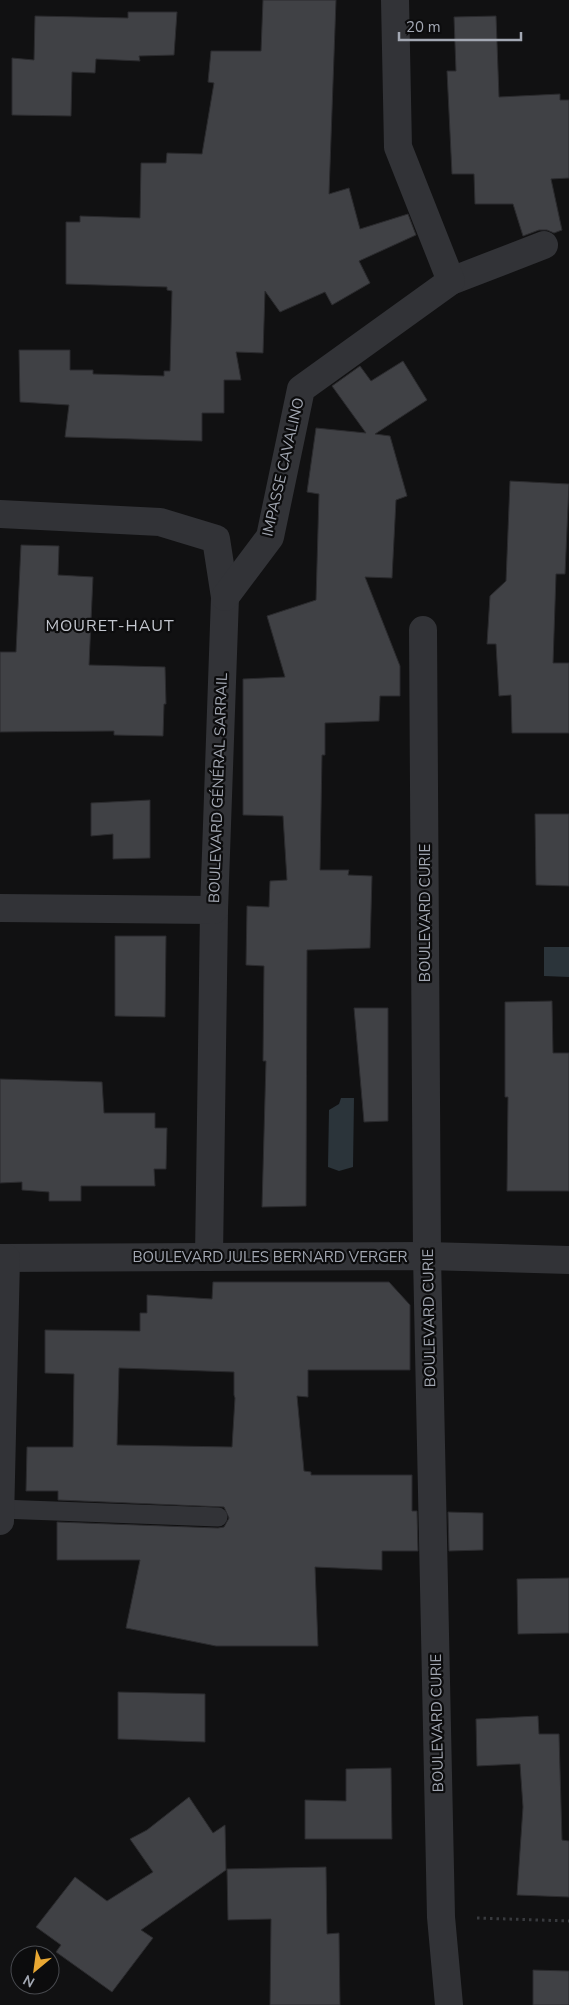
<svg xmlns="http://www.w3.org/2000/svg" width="569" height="2005" font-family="'Nunito Sans',sans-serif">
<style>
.water{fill:#2b343a}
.building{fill:#404145;stroke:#2b2b2e;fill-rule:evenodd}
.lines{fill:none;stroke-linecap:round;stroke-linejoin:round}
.path{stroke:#383a3e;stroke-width:3;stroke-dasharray:2.5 4;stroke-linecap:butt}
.lane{stroke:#323337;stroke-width:19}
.street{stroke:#323337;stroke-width:28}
.labels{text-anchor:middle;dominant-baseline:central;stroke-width:4.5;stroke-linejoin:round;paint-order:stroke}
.street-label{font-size:15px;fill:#a3a8b3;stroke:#0c0c0d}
.neighbourhood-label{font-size:16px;letter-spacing:1px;fill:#c4c7cf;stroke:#0c0c0d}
</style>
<rect width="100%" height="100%" fill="#111112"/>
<g class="water">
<polygon points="544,947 569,947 569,977 544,976"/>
<polygon points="341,1098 354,1098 353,1167 339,1171 328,1167 329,1110 339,1104"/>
</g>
<g class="building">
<polygon points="263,0 336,0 329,194 349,188 360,229 408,214 416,235 359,261 370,283 332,305 325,292 280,312 265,291 263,353 236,352 241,380 224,380 224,413 202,413 202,441 65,437 69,405 20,402 19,350 70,350 70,370 93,370 93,374 164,376 164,371 170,371 172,291 167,290 167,287 66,284 66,222 80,222 80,216 140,218 141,163 166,163 167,153 202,154 214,83 208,82 211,51 261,51"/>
<polygon points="128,12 177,12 174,55 139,56 140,61 96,59 95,73 72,72 71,116 12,115 12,58 34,60 35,16 128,18"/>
<polygon points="496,16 499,97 560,94 560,100 569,100 569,178 551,179 562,230 554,233 547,230 539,230 523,236 513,204 475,204 474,174 452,174 447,71 456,71 454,17"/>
<polygon points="403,361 427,400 375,434 390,436 407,496 396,500 392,578 365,577 400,666 400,696 380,696 379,721 325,723 325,755 322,755 320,870 349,870 348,875 372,876 370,948 307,950 306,1206 262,1207 266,1061 263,1061 264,966 246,965 247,906 269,907 270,881 287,880 283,816 243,815 243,679 285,677 267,616 316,600 319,494 307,492 316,428 366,433 332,386 360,366 371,381"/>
<polygon points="510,481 569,484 565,574 556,574 553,663 569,663 569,733 512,733 511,695 499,696 496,644 487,644 490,596 506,581"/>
<polygon points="21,545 59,546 58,575 93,577 89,665 165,667 166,704 164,704 163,736 114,735 114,731 0,732 0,652 16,652"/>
<polygon points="150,800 150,858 113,859 113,834 91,836 91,803"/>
<polygon points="535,814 569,814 569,886 536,885"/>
<polygon points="115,936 166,936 165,1017 115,1016"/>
<polygon points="552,1001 553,1053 569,1053 569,1191 507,1191 508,1097 505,1097 505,1002"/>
<polygon points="354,1008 388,1008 388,1121 364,1122"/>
<polygon points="0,1079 102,1082 104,1113 155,1113 155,1128 167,1128 166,1169 154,1169 155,1186 81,1186 81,1201 49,1201 49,1192 22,1190 22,1182 0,1183"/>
<path d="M213 1282H389L410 1305V1370H308V1397L297 1396 304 1471 311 1472V1475H412V1511H417L418 1551H382V1570L315 1567 318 1646H216L126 1628 140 1560H57V1522L218 1528 224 1527 229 1518 224 1507 58 1500V1491H26L27 1447H73L74 1374 45 1373V1330L140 1331V1313H147V1295L212 1299ZM119 1368 234 1372V1395L235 1398 232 1447 117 1445Z"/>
<polygon points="448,1512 483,1513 483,1550 449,1551"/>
<polygon points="569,1578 569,1633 518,1634 517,1579"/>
<polygon points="118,1692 205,1694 205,1742 118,1739"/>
<polygon points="538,1716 539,1734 559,1734 562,1840 569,1841 569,1897 517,1895 523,1807 520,1764 477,1766 476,1719"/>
<polygon points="391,1768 392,1839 305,1839 305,1800 346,1801 346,1769"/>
<polygon points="189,1797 213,1833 225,1825 226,1870 141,1930 153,1938 112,1992 56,1952 61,1945 36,1927 75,1877 107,1901 153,1872 130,1839 147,1830"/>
<polygon points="326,1867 327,1934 339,1933 340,2005 270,2005 271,1919 228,1920 227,1869"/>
<polygon points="533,1970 569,1971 569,2005 533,2005"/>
</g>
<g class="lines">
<polyline class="path" points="477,1918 569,1921"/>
<polyline class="lane" points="0,1509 218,1517"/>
<g class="street">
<polyline points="451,281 544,245"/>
<polyline points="0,514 160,522 216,539 225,597 214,910 209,1257"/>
<polyline points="225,597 270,537 301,389 451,281 398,147 395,0"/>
<polyline points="423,630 427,1256 441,1917 449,2005"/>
<polyline points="0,908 214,910"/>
<polyline points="0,1258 427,1256 569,1260"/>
<polyline points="0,1521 6,1258"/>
</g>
</g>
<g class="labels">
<g class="street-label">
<text transform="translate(283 467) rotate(-77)">IMPASSE CAVALINO</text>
<text transform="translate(218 788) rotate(-88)">BOULEVARD GÉNÉRAL SARRAIL</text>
<text transform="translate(425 913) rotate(-90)">BOULEVARD CURIE</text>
<text x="270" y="1257">BOULEVARD JULES BERNARD VERGER</text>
<text transform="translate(429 1318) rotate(-91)">BOULEVARD CURIE</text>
<text transform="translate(437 1723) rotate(-91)">BOULEVARD CURIE</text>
</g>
<g class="neighbourhood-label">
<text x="110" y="626">MOURET-HAUT</text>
</g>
</g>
<g transform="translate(35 1970) rotate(209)"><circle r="24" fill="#0c0c0d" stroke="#484a4f"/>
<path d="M0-4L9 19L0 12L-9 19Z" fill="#e9a833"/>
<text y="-8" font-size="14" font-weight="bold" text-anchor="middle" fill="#a3a8b3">N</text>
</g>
<path d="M399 32v8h122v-8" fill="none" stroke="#a3a8b3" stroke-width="2.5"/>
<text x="406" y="32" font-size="15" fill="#a3a8b3" stroke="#0c0c0d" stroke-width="4" paint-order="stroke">20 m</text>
</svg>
